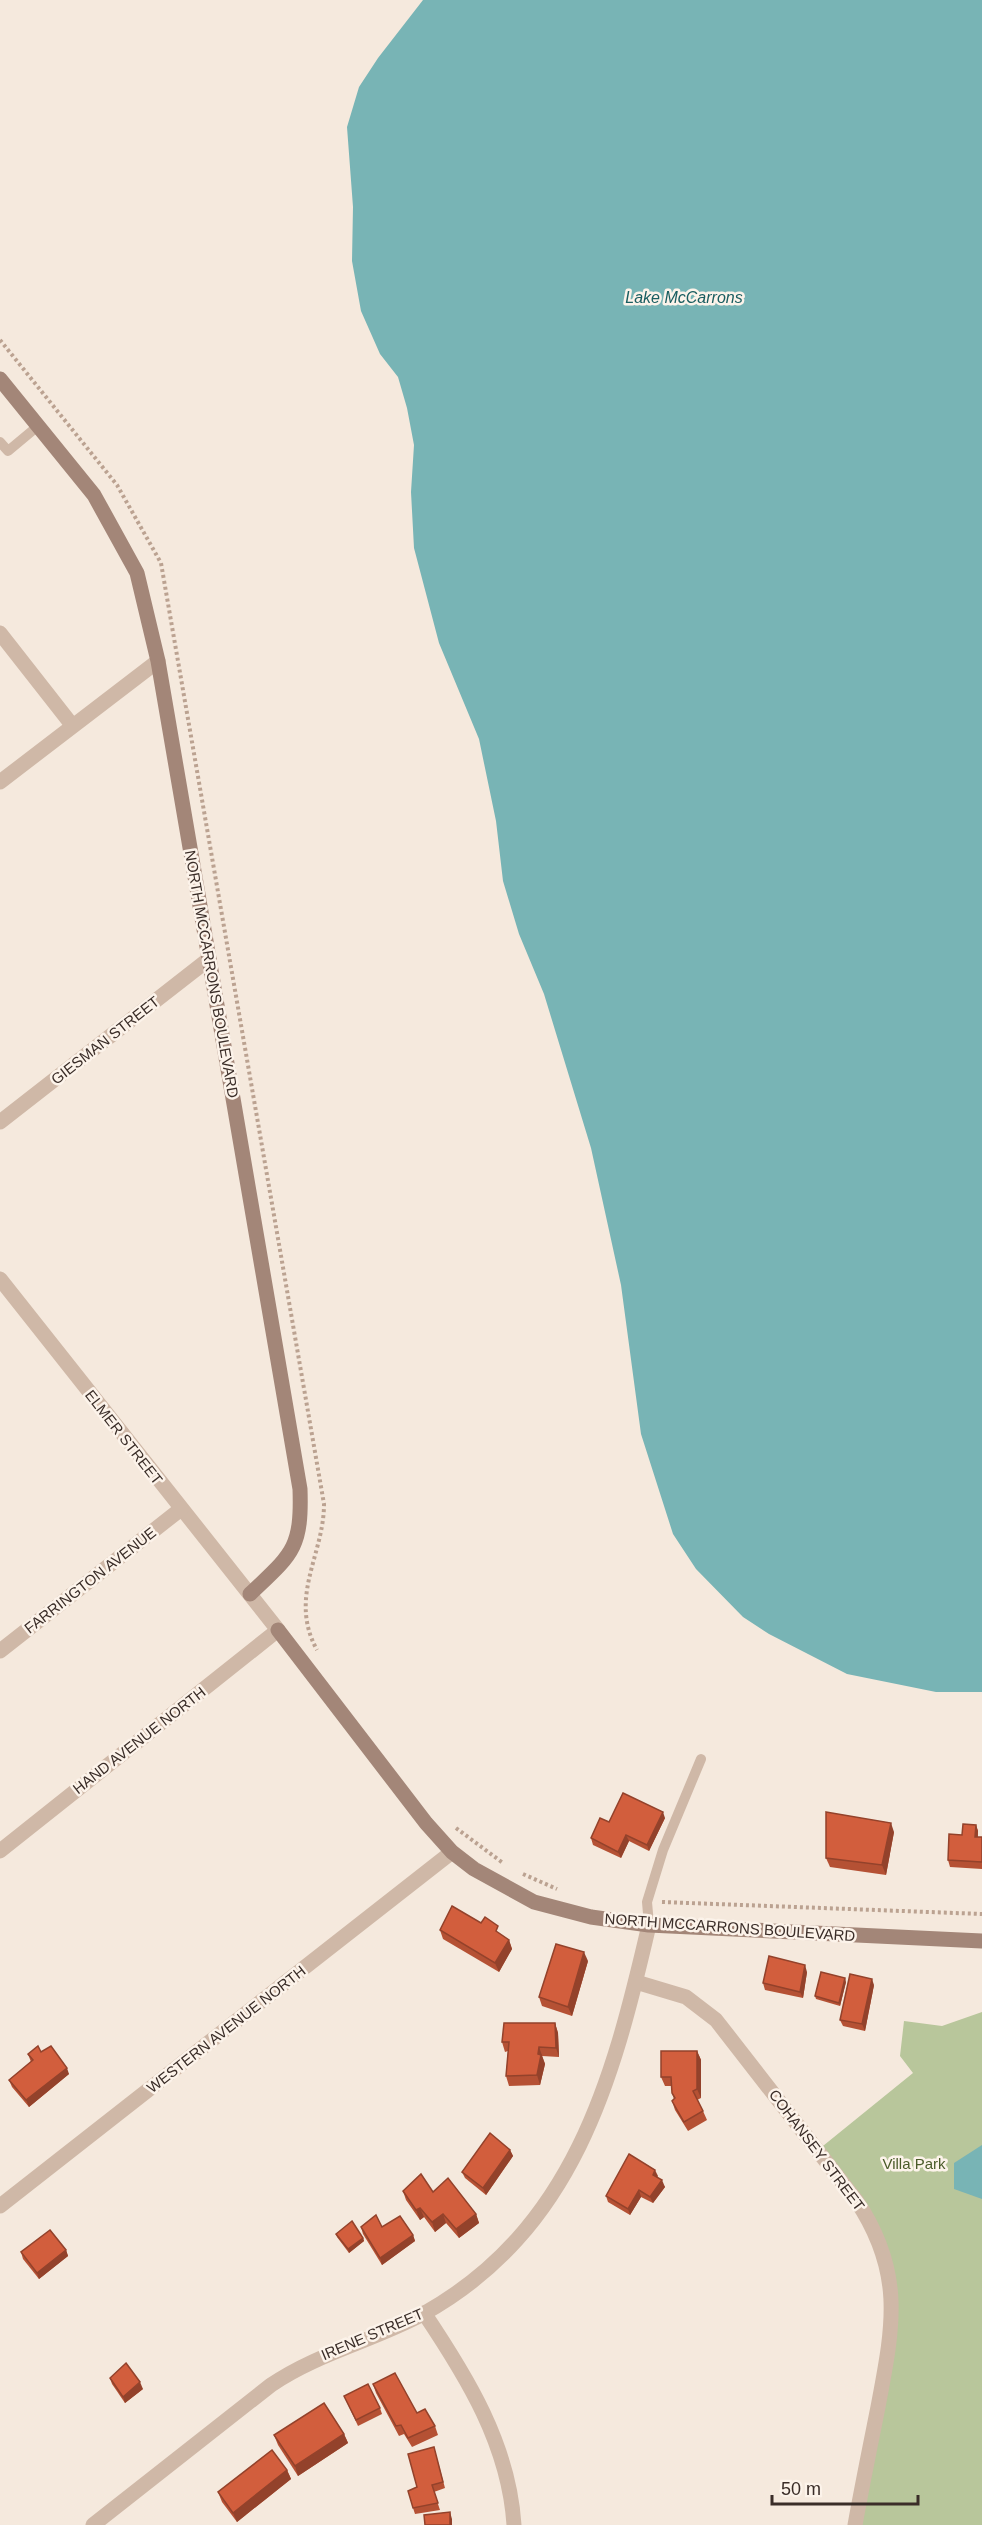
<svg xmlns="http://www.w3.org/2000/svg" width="982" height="2525" font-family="Arial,sans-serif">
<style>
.green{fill:#b8c69b}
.water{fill:#78b4b5}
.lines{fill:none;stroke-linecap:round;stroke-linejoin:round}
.path{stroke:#bba291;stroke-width:4;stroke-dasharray:3 3;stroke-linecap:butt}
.lane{stroke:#cfb8a7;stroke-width:10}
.street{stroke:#cfb8a7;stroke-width:15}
.secondary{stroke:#a38678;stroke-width:15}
.wall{fill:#b55134}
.shaded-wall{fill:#93422b}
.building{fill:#d25e3d;stroke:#93422b;stroke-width:1.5}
.labels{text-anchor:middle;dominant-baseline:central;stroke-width:5;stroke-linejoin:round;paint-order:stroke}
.street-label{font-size:15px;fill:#3a2d28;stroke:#fcf3ea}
.park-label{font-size:15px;fill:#4a5b29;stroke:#fcf3ea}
.water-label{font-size:16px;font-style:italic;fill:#195d60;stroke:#fcf3ea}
</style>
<rect width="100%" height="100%" fill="#f5e9dd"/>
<polygon class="green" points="982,2012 982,2525 855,2525 889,2347 880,2244 818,2150 913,2073 900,2056 904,2021 942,2026"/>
<g class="water">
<polygon points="423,0 982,0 982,1692 936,1692 847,1674 769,1634 743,1617 696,1569 673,1534 641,1434 621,1285 591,1148 544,994 519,934 503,881 496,821 479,739 439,643 414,548 411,492 414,445 407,408 398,377 380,354 361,311 352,261 353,207 347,127 359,87 378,58"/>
<polygon points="982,2145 982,2199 954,2189 954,2163"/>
</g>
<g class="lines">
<g class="path">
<path d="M0 340 117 485 161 563 324 1504C324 1555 288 1597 317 1650"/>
<polyline points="456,1828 503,1863"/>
<polyline points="523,1874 557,1889"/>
<polyline points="662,1902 982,1914"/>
</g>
<g class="lane">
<polyline points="0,442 8,451 38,426"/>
<polyline points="649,1925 647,1902 663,1850 701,1759"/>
</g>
<g class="street">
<polyline points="0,633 72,725"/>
<polyline points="0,782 158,661"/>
<polyline points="0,1122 209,959"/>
<polyline points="0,1279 278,1630 0,1851"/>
<polyline points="0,1651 181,1509"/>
<path d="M636 1982 686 1997 716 2020 856 2200C905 2273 893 2327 878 2407 870 2447 862 2486 855 2525"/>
<polyline points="0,2206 452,1852"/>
<path d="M424 2313C467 2377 509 2445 514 2525"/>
<path d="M93 2525 271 2385C318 2353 373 2341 423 2314 574 2230 613 2080 649 1925"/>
</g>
<g class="secondary">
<path d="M0 379 94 495 137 573 158 661 300 1489C302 1549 292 1554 250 1594"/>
<polyline points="278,1630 426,1823 452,1852 474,1869 534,1902 591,1917 649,1925 982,1941"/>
</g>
</g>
<g class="wall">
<polygon points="665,1818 649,1851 629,1841 621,1858 593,1845 591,1838 609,1822"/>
<polygon points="976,1825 978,1831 978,1837 982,1837 982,1869 950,1867 948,1860 962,1835"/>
<polygon points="894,1832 886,1875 830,1867 826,1858"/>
<polygon points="481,1923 509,1940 512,1949 499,1972 443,1939 440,1930"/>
<polygon points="588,1961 572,2016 542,2006 539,1997"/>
<polygon points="807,1972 803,1998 765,1990 763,1983"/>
<polygon points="846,1982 840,2006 816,1999 815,1996"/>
<polygon points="874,1985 865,2031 843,2026 840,2020"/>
<polygon points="555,2023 558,2033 559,2057 542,2056 545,2064 540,2085 509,2086 506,2076 508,2051 505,2052 502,2042"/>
<polygon points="697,2051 701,2060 701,2098 697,2100 703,2111 707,2120 688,2131 675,2110 672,2101 674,2099 672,2093 672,2086 665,2086 661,2077"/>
<polygon points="41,2052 69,2074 29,2107 12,2087 9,2080 31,2062 28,2054"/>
<polygon points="510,2150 513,2156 486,2195 465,2178 462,2172"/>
<polygon points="658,2176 657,2177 665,2187 653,2203 641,2197 630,2215 608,2202 606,2196"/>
<polygon points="403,2191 433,2192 476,2214 479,2223 459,2238 446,2223 435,2232 424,2217 420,2220 406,2200"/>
<polygon points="361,2227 382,2227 413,2235 415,2241 382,2265 363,2234"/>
<polygon points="336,2234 363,2238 364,2241 349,2253 337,2237"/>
<polygon points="66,2250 68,2256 39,2279 23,2259 21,2252"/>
<polygon points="110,2378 143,2389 125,2403 112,2384"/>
<polygon points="373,2384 435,2426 438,2435 412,2447 404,2434 399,2436 376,2393"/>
<polygon points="344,2396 380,2408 382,2414 358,2426"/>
<polygon points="344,2434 348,2443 298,2476 278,2445 274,2435"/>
<polygon points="434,2447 445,2488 434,2492 440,2510 415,2514 413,2508 417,2487"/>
<polygon points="287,2470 291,2479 237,2522 222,2502 218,2492"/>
</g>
<g class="shaded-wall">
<polygon points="663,1812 665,1818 649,1851 647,1845"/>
<polygon points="891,1823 894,1832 886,1875 882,1865"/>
<polygon points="976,1825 978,1831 977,1843 975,1837"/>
<polygon points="626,1835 629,1841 621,1858 618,1852"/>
<polygon points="509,1940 512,1949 499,1972 495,1963"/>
<polygon points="584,1952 588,1961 572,2016 568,2007"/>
<polygon points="805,1965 807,1972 803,1998 800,1992"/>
<polygon points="845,1978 846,1982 840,2006 839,2003"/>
<polygon points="872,1979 874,1985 865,2031 862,2024"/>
<polygon points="555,2023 558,2033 559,2057 556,2048"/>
<polygon points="539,2047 545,2064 540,2085 537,2075"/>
<polygon points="697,2051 701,2060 701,2098 697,2089"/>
<polygon points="67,2068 69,2074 29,2107 26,2100"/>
<polygon points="510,2150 513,2156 486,2195 483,2188"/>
<polygon points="655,2170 658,2176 655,2181 653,2175"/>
<polygon points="662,2180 665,2187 653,2203 650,2197"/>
<polygon points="639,2190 641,2197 630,2215 628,2209"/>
<polygon points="420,2208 424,2217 420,2220 416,2210"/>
<polygon points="443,2214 446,2223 435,2232 432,2222"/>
<polygon points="476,2214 479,2223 459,2238 456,2229"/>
<polygon points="413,2235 415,2241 382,2265 380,2258"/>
<polygon points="363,2238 364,2241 349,2253 348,2249"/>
<polygon points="66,2250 68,2256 39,2279 37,2273"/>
<polygon points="140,2382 143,2389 125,2403 123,2397"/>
<polygon points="344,2434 348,2443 298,2476 295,2466"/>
<polygon points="287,2470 291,2479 237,2522 233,2513"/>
<polygon points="450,2512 452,2519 452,2525 450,2525"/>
</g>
<g class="building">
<polygon points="623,1793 663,1812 647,1845 626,1835 618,1852 591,1838 600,1818 609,1822"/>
<polygon points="826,1812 891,1823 882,1865 826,1858"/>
<polygon points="963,1824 976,1825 975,1837 982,1837 982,1862 948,1860 949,1834 962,1835"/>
<polygon points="452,1906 481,1923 485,1917 498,1926 496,1931 509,1940 495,1963 440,1930"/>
<polygon points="556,1944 584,1952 568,2007 539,1997"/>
<polygon points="769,1956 805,1965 800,1992 763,1983"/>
<polygon points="821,1972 845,1978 839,2003 815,1996"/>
<polygon points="850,1974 872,1979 862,2024 840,2020"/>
<polygon points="504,2023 555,2023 556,2048 539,2047 538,2054 541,2055 537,2075 506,2076 509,2042 502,2042"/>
<polygon points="38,2046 41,2052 51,2046 67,2068 26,2100 9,2080 33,2060 28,2054"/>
<polygon points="661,2051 697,2051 697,2089 693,2091 703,2111 684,2122 672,2101 675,2098 672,2093 671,2077 661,2077"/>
<polygon points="490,2133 510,2150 483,2188 462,2172"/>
<polygon points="629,2154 655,2170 653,2175 662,2180 650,2197 639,2190 628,2209 606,2196"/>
<polygon points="421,2174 433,2192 448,2178 476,2214 456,2229 443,2214 432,2222 420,2208 416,2210 403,2191"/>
<polygon points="376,2215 382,2227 400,2216 413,2235 380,2258 361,2227"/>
<polygon points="352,2221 363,2238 348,2249 336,2234"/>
<polygon points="50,2230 66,2250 37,2273 21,2252"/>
<polygon points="126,2363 140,2382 123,2397 110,2378"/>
<polygon points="395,2373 417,2413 425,2409 435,2426 408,2438 401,2425 396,2426 373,2384"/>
<polygon points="368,2384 380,2408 356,2420 344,2396"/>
<polygon points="324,2403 344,2434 295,2466 274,2435"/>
<polygon points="434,2447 443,2482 432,2485 438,2503 413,2508 408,2491 417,2487 408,2454"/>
<polygon points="272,2450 287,2470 233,2513 218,2492"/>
<polygon points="450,2512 450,2525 425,2525 424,2515"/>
</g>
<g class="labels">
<g class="street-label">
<text transform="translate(212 974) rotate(80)">NORTH MCCARRONS BOULEVARD</text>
<text transform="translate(105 1040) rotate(-38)">GIESMAN STREET</text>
<text transform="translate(124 1437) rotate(52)">ELMER STREET</text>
<text transform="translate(90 1580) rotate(-38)">FARRINGTON AVENUE</text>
<text transform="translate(139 1740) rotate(-38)">HAND AVENUE NORTH</text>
<text transform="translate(730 1927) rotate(4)">NORTH MCCARRONS BOULEVARD</text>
<text transform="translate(226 2029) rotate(-38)">WESTERN AVENUE NORTH</text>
<text transform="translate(817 2150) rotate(53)">COHANSEY STREET</text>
<text transform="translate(372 2334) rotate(-23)">IRENE STREET</text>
</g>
<g class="park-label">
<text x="914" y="2163">Villa Park</text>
</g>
<g class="water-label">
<text x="684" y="297">Lake McCarrons</text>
</g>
</g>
<path d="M772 2495v9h146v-9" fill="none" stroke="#3a2d28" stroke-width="3"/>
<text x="781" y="2495" font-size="18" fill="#3a2d28" stroke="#fcf3ea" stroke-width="4.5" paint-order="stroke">50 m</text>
</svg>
